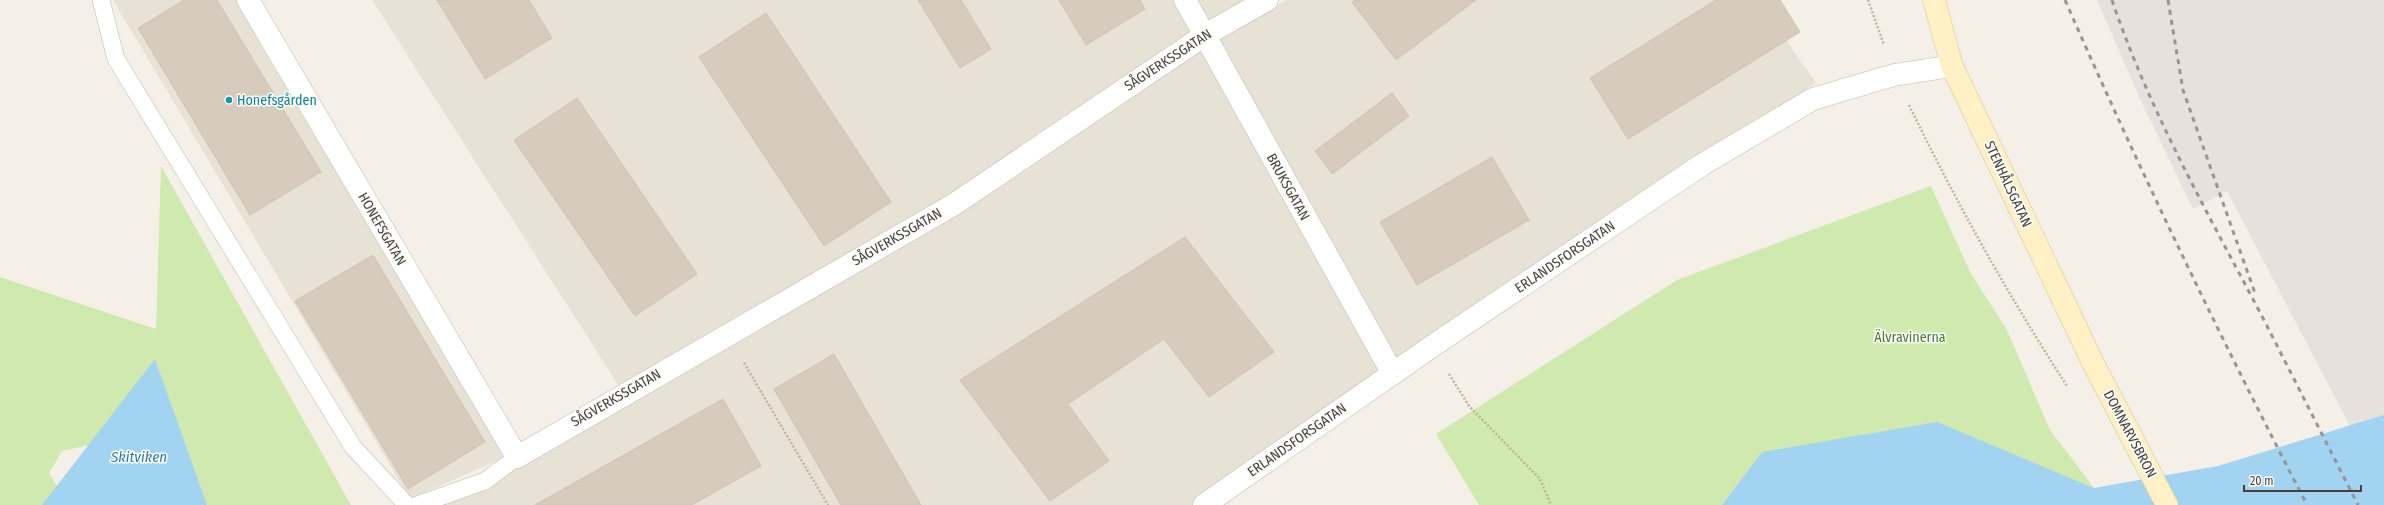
<svg xmlns="http://www.w3.org/2000/svg" width="2384" height="505" font-family="'Fira Sans Condensed',sans-serif">
<style>
.residential{fill:#e8e1d5}
.industrial{fill:#e6e1dc}
.green{fill:#d0e9af}
.water{fill:#a2d3f1}
.building{fill:#d6cbbc;stroke:#d1c3af}
.lines{fill:none;stroke-linecap:round;stroke-linejoin:round}
.lane-casing{stroke:#c2baac;stroke-width:18}
.street-casing{stroke:#c2baac;stroke-width:23}
.secondary-casing{stroke:#d5c396;stroke-width:23}
.path{stroke:#c1b39a;stroke-width:2.5;stroke-dasharray:2 2;stroke-linecap:butt}
.lane{stroke:#fff;stroke-width:17}
.street{stroke:#fff;stroke-width:22}
.secondary{stroke:#fff0c6;stroke-width:22}
.rail{stroke:#969696;stroke-width:3;stroke-dasharray:5 5;stroke-linecap:butt}
.culture-dot{fill:#0f9aa8;stroke:#fff;stroke-width:1.5}
.labels{text-anchor:middle;dominant-baseline:central;stroke-width:3;stroke-linejoin:round;paint-order:stroke}
.street-label{font-size:14px;fill:#474036;stroke:#fff}
.culture-label{font-size:14px;fill:#0d838f;stroke:#fff;text-anchor:start}
.park-label{font-size:14px;fill:#497a28;stroke:#fff}
.water-label{font-size:15px;font-style:italic;fill:#2c79ad;stroke:#fff}
</style>
<rect width="100%" height="100%" fill="#f4f0e7"/>
<g class="residential">
<polygon points="113,0 241,0 505,457 410,499"/>
<polygon points="372,0 1173,0 1192,34 942,200 619,386"/>
<polygon points="1193,0 1249,0 1207,25"/>
<polygon points="1287,0 1758,0 1816,83 1394,359 1216,39"/>
<polygon points="1203,46 1383,371 1192,505 440,505"/>
</g>
<polygon class="industrial" points="2097,0 2384,0 2384,491 2227,191 2193,209 2141,101"/>
<g class="green">
<polygon points="161,166 351,505 179,505 130,436 62,451 49,473 65,499 59,505 0,505 0,277 156,329"/>
<polygon points="1931,186 1970,272 2007,330 2050,430 2094,488 1926,424 1861,435 1741,480 1722,505 1479,505 1436,434 1677,280"/>
</g>
<g class="water">
<polygon points="155,359 207,505 42,505"/>
<polygon points="2384,415 2384,505 1722,505 1762,452 1937,422 2094,488 2218,466"/>
</g>
<g class="building">
<polygon points="184,0 217,0 321,172 250,215 138,28"/>
<polygon points="437,0 529,0 552,38 485,79"/>
<polygon points="918,0 961,0 991,49 960,68"/>
<polygon points="1059,0 1140,0 1145,9 1086,45"/>
<polygon points="1356,0 1476,0 1396,60 1352,2"/>
<polygon points="1716,0 1780,0 1800,32 1628,139 1590,78"/>
<polygon points="766,13 891,202 824,246 699,57"/>
<polygon points="1392,93 1409,116 1332,174 1315,151"/>
<polygon points="577,98 697,274 635,316 514,140"/>
<polygon points="1492,157 1529,220 1417,285 1380,222"/>
<polygon points="1185,237 1274,352 1209,397 1164,339 1068,404 1109,461 1050,501 960,380"/>
<polygon points="373,255 485,442 408,489 295,301"/>
<polygon points="834,354 921,505 841,505 774,389"/>
<polygon points="723,399 761,466 692,505 535,505"/>
</g>
<g class="lines">
<g class="lane-casing">
<g id="lane">
<polyline points="101,0 116,59 353,447 407,505"/>
<polyline points="417,505 485,481 517,457"/>
</g>
</g>
<g class="street-casing">
<g id="street">
<polyline points="248,0 517,457 953,205 1205,35 1267,0"/>
<polyline points="1185,0 1393,374"/>
<polyline points="1204,505 1431,347 1703,164 1813,99 1894,75 1952,66"/>
</g>
</g>
<g class="secondary-casing">
<polyline id="secondary" points="1934,0 1952,66 2093,363 2167,505"/>
</g>
<g class="path">
<polyline points="1868,0 1884,45"/>
<path d="M1909 105C1956 202 2008 295 2067 386"/>
<polyline points="744,363 828,505"/>
<polyline points="1449,374 1469,406 1540,479 1551,505"/>
</g>
<use href="#lane" class="lane"/>
<use href="#street" class="street"/>
<use href="#secondary" class="secondary"/>
<g class="rail">
<path d="M2065 0C2140 171 2221 339 2307 505"/>
<path d="M2112 0C2150 113 2210 217 2265 322 2296 383 2327 444 2358 505"/>
<polyline points="2168,0 2183,90 2256,296"/>
</g>
</g>
<circle class="culture-dot" cx="229" cy="100" r="4"/>
<g class="labels">
<g class="street-label">
<text transform="translate(1168 60) rotate(-33)">SÅGVERKSSGATAN</text>
<text transform="translate(2008 184) rotate(65)">STENHÅLSGATAN</text>
<text transform="translate(1288 187) rotate(61)">BRUKSGATAN</text>
<text transform="translate(382 229) rotate(60)">HONEFSGATAN</text>
<text transform="translate(897 237) rotate(-30)">SÅGVERKSSGATAN</text>
<text transform="translate(1565 257) rotate(-34)">ERLANDSFORSGATAN</text>
<text transform="translate(616 398) rotate(-30)">SÅGVERKSSGATAN</text>
<text transform="translate(2130 434) rotate(62)">DOMNARVSBRON</text>
<text transform="translate(1297 440) rotate(-35)">ERLANDSFORSGATAN</text>
</g>
<g class="culture-label">
<text x="237" y="100">Honefsgården</text>
</g>
<g class="park-label">
<text x="1910" y="337">Älvravinerna</text>
</g>
<g class="water-label">
<text x="139" y="457">Skitviken</text>
</g>
</g>
<path d="M2244 485v6h117v-6" fill="none" stroke="#474036" stroke-width="2"/>
<text x="2250" y="485" font-size="12" fill="#474036" stroke="#ffffff" stroke-width="3" paint-order="stroke">20 m</text>
</svg>
